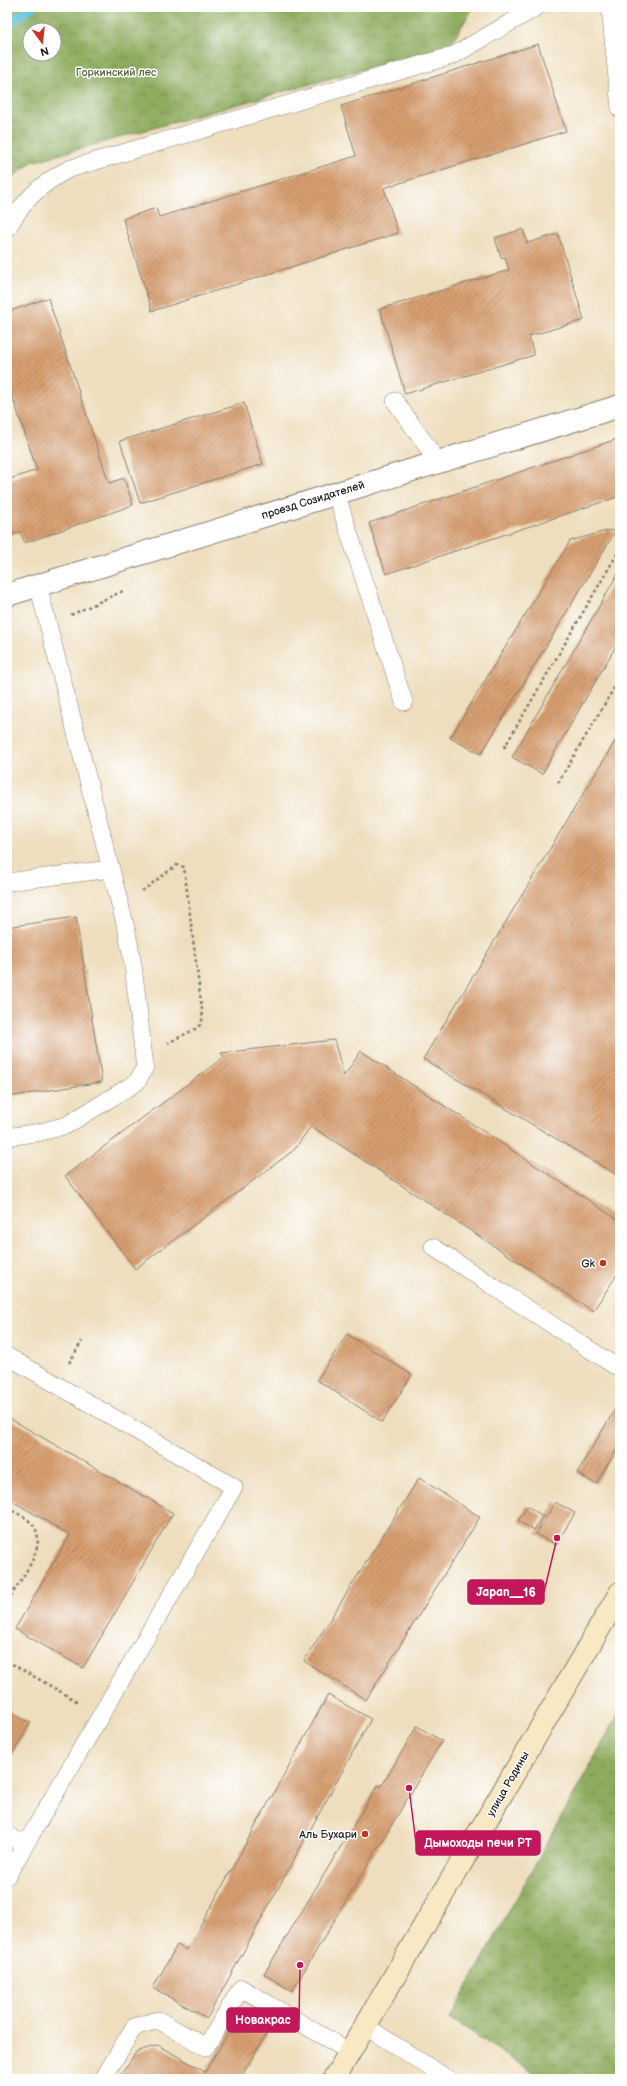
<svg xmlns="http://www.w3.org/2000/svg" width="627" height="2086" font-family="'Balsamiq Sans',sans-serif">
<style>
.forest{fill:url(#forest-crowns);stroke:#55643d;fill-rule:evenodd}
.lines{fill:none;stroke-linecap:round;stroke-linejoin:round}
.stream{stroke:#59bfd6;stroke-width:9}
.building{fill:url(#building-hatch)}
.lane-casing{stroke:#857d6d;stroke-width:18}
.street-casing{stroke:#857d6d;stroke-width:24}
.secondary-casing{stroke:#857d6d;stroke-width:24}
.path{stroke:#857d6d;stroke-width:2.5;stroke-dasharray:3 3;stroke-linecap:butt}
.lane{stroke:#fff;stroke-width:17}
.street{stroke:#fff;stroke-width:22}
.secondary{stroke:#f8e8c3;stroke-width:22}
.poi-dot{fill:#c8321e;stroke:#fff;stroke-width:1.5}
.labels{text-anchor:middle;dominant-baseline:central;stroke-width:3;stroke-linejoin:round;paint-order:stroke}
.park-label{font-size:11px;fill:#58603b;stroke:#fff}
.street-label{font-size:11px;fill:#1c1c1c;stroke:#fff}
.poi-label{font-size:11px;fill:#1c1c1c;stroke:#fff;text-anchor:end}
.leader{fill:none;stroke:#c2185b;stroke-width:1.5}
.callout-dot{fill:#c2185b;stroke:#fff;stroke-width:1.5}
.callout{fill:#c2185b;stroke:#c2185b;stroke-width:1.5}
.callout-label{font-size:12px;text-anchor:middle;font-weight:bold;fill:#fff}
</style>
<defs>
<pattern id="forest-crowns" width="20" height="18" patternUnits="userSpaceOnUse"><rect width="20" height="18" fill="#8eac5e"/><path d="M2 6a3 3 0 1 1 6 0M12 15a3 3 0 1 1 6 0" fill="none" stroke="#738b4d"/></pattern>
<pattern id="building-hatch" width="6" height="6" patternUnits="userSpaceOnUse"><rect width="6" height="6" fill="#d79f71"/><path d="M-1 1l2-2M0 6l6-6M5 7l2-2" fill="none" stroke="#ae815c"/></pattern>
</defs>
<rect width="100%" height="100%" fill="#fff"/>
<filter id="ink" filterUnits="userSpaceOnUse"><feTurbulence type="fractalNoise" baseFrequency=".025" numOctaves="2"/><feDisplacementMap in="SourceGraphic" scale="8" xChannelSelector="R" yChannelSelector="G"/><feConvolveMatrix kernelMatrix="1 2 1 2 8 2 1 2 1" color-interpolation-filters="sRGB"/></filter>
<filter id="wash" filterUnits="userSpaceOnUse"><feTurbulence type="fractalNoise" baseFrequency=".012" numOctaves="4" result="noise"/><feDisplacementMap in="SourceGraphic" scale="16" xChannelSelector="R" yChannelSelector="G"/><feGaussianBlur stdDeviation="0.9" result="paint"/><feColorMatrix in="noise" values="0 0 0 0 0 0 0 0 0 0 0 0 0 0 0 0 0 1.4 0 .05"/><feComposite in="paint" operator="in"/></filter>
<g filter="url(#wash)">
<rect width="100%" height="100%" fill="#eedebe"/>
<g class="forest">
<path d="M7 7H474L450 45 32 162 7 181ZM30 30H54V54H30Z"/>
<polygon points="620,1711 620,2079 542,2079 450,2018"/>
</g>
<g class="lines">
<polyline class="stream" points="7,25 32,7"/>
</g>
<g id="blocks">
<g class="building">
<polygon points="538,44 566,131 384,188 398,233 152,311 123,219 156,208 159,217 356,156 341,106"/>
<polygon points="523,229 527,243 558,234 584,320 529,336 534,355 405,394 380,309 509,270 505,257 501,258 495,238"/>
<polygon points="48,298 109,483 124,478 133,505 25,543 20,532 7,536 7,480 37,470 7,380 7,312"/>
<polygon points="244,403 263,464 140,503 120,441"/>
<polygon points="620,438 620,496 386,574 369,523"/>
<polygon points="610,530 615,532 481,754 450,738 570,541"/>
<polygon points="620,570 620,639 542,774 512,757"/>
<polygon points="620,733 620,1177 423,1059"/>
<polygon points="76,917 102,1082 7,1097 7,927"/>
<polygon points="334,1040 344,1076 361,1051 620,1221 620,1270 593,1311 311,1126 294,1150 135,1269 65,1176 224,1057 221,1053"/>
<polygon points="347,1334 412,1375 382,1422 317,1380"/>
<polygon points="620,1401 620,1444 596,1484 577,1473"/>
<polygon points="7,1417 173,1513 83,1668 15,1629 70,1535 7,1498"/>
<polygon points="419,1478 480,1517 366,1700 304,1661"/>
<polygon points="555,1502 575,1513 556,1545 536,1534"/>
<polygon points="527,1506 543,1516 534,1530 518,1521"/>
<polygon points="328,1695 371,1719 207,2018 153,1988 177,1945 187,1950"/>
<polygon points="7,1710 30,1723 7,1764"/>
<polygon points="417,1726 442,1741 292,1991 264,1974 378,1785 381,1787"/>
<polygon points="239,2015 268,2031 240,2079 118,2079 136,2052 158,2045 205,2072"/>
</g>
</g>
</g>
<g filter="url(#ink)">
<use href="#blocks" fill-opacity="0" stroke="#857d6d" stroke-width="1"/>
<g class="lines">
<g class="lane-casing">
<g id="lane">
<polyline points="610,7 620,109"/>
<path d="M7 229C24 200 40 184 69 169L454 55 537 7"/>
<polyline points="395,401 438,462"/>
<polyline points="336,493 404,702"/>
<polyline points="7,882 111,869"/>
<polyline points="7,1137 41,1132 67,1125 137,1082 145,1067 133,965 127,932 38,585"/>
<polyline points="433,1247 615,1366"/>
<polyline points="7,1356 234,1487 7,1876"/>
<polyline points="7,1835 25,1845"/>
<polyline points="365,2026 448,2079"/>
<polyline points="103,2079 134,2027 158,2020 206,2047 241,1988 350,2052"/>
</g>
</g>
<g class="street-casing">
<polyline id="street" points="7,595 620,406"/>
</g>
<g class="secondary-casing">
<polyline id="secondary" points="334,2079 620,1593"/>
</g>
<g class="path">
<polyline points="71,615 125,590"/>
<polyline points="504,748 620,549"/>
<polyline points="558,783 620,678"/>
<polyline points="142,891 177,865 184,867 203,1018 200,1025 197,1028 168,1043"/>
<polyline points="69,1363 82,1341"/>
<path d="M7 1508C16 1513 27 1517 33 1525 49 1545 21 1578 11 1596"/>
<polyline points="7,1593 11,1596 7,1602"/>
<polyline points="7,1661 80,1703"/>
</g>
<use href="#lane" class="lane"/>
<use href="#street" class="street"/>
<use href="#secondary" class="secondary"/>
</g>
</g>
<g class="poi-dot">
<circle cx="603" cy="1263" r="4"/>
<circle cx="365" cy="1834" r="4"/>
</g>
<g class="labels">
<g class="park-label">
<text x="116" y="72">Горкинский лес</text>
</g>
<g class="street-label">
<text transform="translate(313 500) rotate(-17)">проезд Созидателей</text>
<text transform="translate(508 1784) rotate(-60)">улица Родины</text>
</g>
<g class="poi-label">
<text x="595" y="1263">Gk</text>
<text x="357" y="1834">Аль Бухари</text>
</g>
</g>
<path class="leader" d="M557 1538L544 1592M409 1788L416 1843M300 1965L299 2020"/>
<g class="callout-dot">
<circle cx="557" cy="1538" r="4"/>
<circle cx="409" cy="1788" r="4"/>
<circle cx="300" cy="1965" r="4"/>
</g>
<g class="callout">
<rect x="468" y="1580" width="76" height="24" rx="4"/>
<rect x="416" y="1831" width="124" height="24" rx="4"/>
<rect x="227" y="2008" width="72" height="24" rx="4"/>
</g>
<g class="callout-label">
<text x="506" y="1596">Japan__16</text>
<text x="478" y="1847">Дымоходы печи РТ</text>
<text x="263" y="2024">Новакрас</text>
</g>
<rect width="627" height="2086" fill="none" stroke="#fff" stroke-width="24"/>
<g transform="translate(42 42) rotate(165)"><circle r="19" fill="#ffffff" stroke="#a4a4a4"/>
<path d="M0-3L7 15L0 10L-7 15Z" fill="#c8321e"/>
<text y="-6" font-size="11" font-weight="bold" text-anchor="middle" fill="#1c1c1c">N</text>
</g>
</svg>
